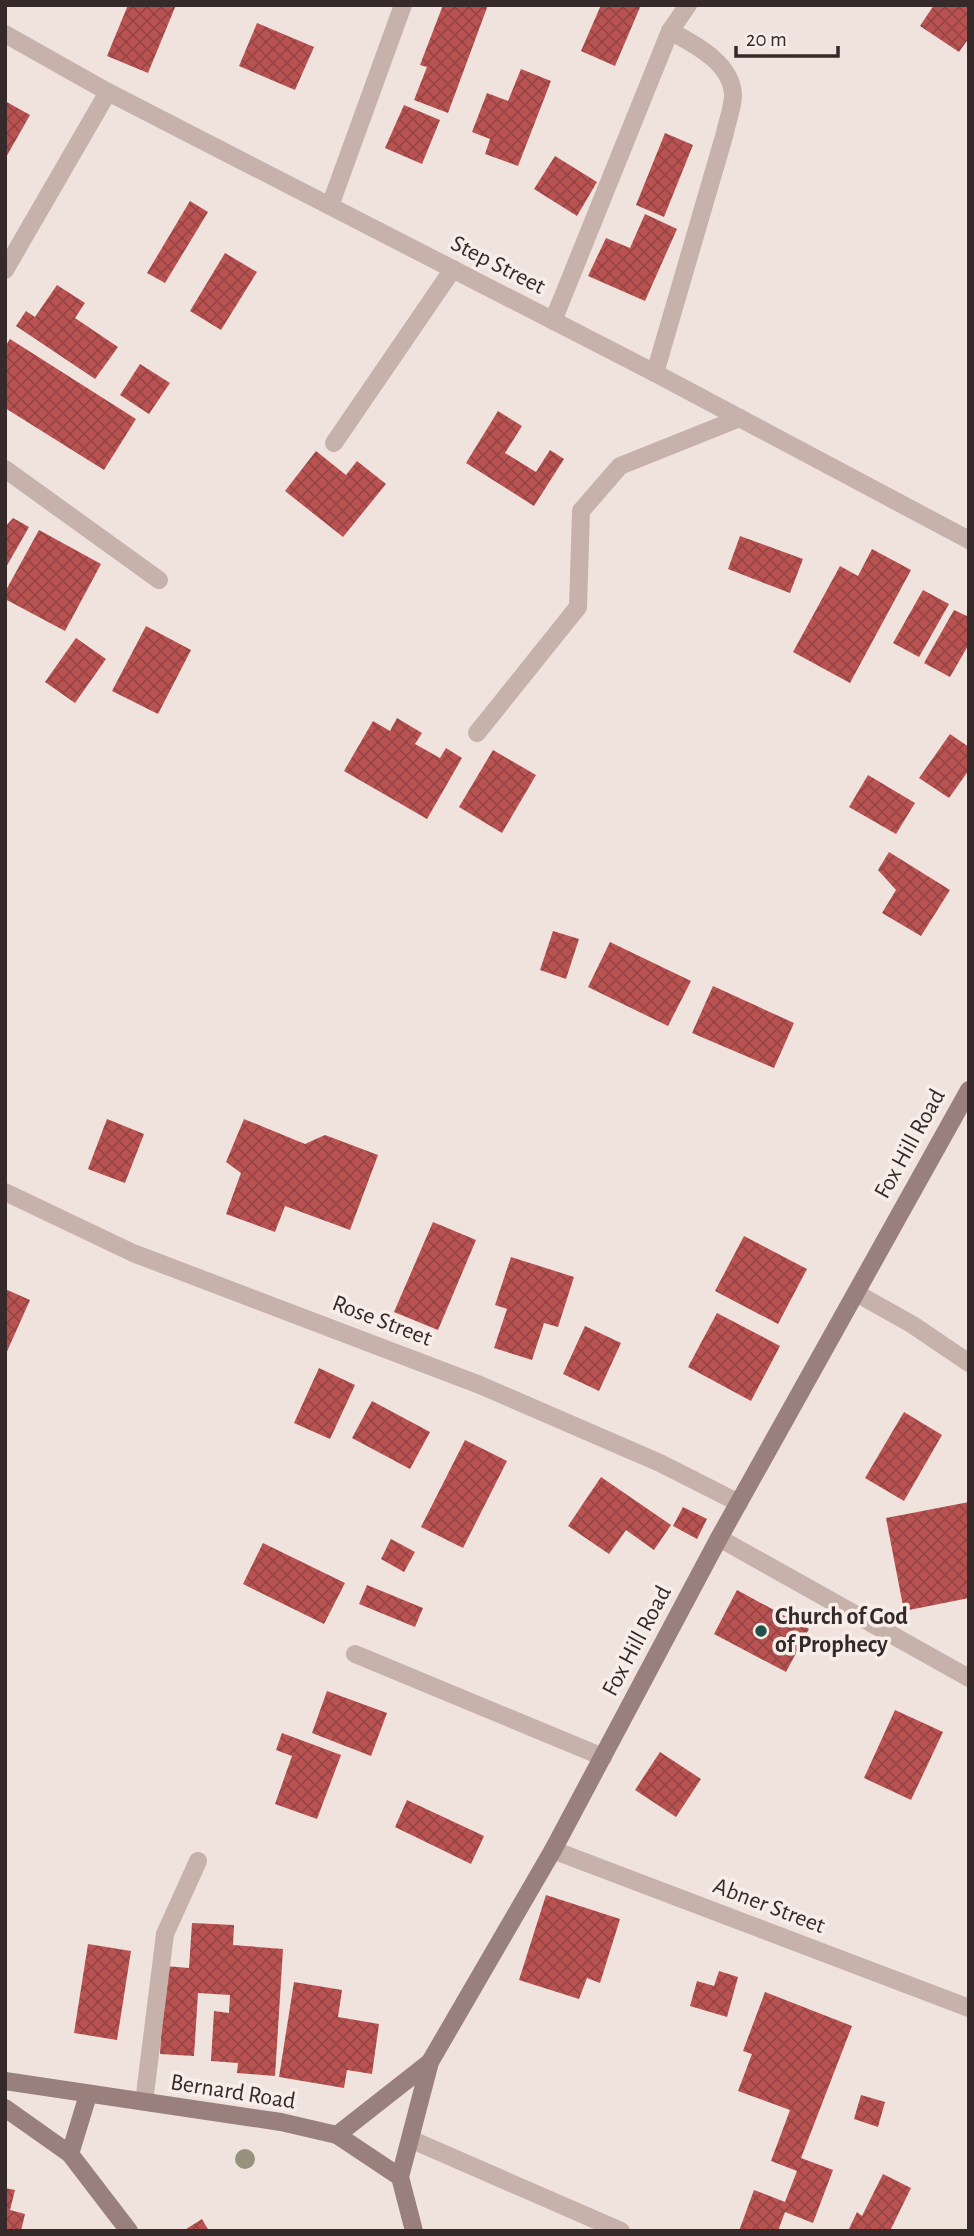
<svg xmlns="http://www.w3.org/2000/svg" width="974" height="2236" font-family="'Alegreya Sans',sans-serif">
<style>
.building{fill:url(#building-cross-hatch)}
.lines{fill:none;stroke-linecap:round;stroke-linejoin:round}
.lane{stroke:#c6b1ab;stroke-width:18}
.street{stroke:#c6b1ab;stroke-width:18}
.secondary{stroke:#9a807c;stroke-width:18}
.tree{fill:#96927e}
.poi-dot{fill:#23524a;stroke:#f8eee9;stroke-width:2.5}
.labels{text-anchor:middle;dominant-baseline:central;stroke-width:7;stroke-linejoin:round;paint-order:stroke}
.street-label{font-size:24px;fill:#352a29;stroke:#f8eee9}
.poi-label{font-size:24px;font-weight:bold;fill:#352a29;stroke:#f8eee9;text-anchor:start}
</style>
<defs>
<pattern id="building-cross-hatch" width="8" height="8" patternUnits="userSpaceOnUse" patternTransform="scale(1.75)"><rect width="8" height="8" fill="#b95352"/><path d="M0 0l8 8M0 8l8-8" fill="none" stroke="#974544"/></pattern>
</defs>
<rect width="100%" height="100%" fill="#f0e3de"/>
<g class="building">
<polygon points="128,5 176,5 148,73 107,56"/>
<polygon points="443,5 488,5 448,113 414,100 427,67 420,65"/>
<polygon points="601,5 641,5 615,66 581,51"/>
<polygon points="934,5 969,5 969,38 959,52 920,26"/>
<polygon points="257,23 314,47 295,90 239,66"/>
<polygon points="521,69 551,81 518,166 485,154 490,139 472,132 487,93 508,101"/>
<polygon points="5,101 30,115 5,159"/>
<polygon points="404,105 440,120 422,164 385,148"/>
<polygon points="665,133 693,145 664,217 636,205"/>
<polygon points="555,156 597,182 577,216 534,189"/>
<polygon points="190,201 208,212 165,283 147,273"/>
<polygon points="645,214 677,229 645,301 588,276 606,238 630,248"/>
<polygon points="225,253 257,272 221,330 190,311"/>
<polygon points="57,285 85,303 75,318 118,347 95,379 16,326 26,311 35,317"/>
<polygon points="10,339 136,419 104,470 5,408 5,347"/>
<polygon points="140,364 170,383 149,414 120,395"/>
<polygon points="498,411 522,426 505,453 536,472 550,450 564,459 534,506 466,463"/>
<polygon points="316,451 346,475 357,461 386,484 343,537 285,491"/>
<polygon points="13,518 29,527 5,569 5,527"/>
<polygon points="39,530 101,564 65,631 5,599 5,592"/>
<polygon points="740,536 803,559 790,593 728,569"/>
<polygon points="872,549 911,570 850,683 793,652 840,566 858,576"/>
<polygon points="923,590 949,604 919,657 893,643"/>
<polygon points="954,610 969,617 969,644 950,677 924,663"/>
<polygon points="146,626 191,650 158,714 112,691"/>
<polygon points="76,638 106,659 75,703 45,682"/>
<polygon points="397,718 422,733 415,744 440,758 446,748 462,758 427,819 344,771 373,721 390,731"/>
<polygon points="950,734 969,747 969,770 949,798 919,778"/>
<polygon points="493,750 536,775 502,833 459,807"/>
<polygon points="868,775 915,803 896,834 849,807"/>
<polygon points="889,852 950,890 921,936 882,913 896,890 878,870"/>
<polygon points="553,931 579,939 566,979 540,970"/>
<polygon points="610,942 691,981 668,1026 588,987"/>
<polygon points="713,986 794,1023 774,1068 692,1033"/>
<polygon points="107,1119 144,1134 125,1183 88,1169"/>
<polygon points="244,1119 305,1144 325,1135 378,1155 350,1230 285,1206 275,1232 226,1214 241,1173 226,1162"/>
<polygon points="433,1222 476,1240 438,1330 394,1312"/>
<polygon points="744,1236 807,1269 778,1324 715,1291"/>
<polygon points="511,1257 574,1277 558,1327 544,1323 532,1360 494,1348 507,1309 495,1305"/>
<polygon points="5,1289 30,1300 5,1356"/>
<polygon points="717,1313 780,1346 751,1401 688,1367"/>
<polygon points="585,1326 621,1343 599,1391 563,1374"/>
<polygon points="319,1368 355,1385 330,1439 294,1423"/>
<polygon points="372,1401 430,1432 410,1469 352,1438"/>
<polygon points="904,1412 942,1435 904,1501 865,1478"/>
<polygon points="465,1440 507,1461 463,1548 421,1527"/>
<polygon points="601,1477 671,1525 654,1550 626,1530 609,1554 568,1526"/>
<polygon points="969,1502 969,1598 904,1611 886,1518"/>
<polygon points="683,1507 707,1519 697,1539 673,1526"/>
<polygon points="391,1539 415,1552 404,1572 381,1559"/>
<polygon points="263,1543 345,1583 324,1624 243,1584"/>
<polygon points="367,1585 423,1608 415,1627 359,1604"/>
<polygon points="737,1590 809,1629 786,1672 714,1634"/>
<polygon points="327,1691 387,1713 371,1756 312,1733"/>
<polygon points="895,1710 943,1732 911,1800 864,1778"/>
<polygon points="282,1733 341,1755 317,1819 275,1804 292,1756 276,1750"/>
<polygon points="660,1752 701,1779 676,1817 635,1790"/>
<polygon points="407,1800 484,1836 471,1864 395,1827"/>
<polygon points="546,1895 620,1919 600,1983 587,1978 579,1999 519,1980"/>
<polygon points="192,1923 234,1925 233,1945 283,1949 275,2076 237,2073 238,2063 211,2061 214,2011 229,2013 230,1995 198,1993 194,2056 160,2054 165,1966 189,1968"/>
<polygon points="88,1944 131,1951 117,2040 74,2033"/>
<polygon points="719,1971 738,1977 727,2017 690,2006 697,1981 714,1986"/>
<polygon points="294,1982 342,1990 338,2017 379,2024 372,2074 347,2070 344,2088 279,2077"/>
<polygon points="765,1992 852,2026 801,2158 833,2170 813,2223 785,2212 778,2231 739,2231 754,2190 785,2202 797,2171 771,2161 790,2110 738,2091 752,2054 743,2051"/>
<polygon points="861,2095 885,2102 878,2127 854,2119"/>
<polygon points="883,2174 911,2188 890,2231 848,2231 857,2212 862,2216"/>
<polygon points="5,2188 15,2190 10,2210 25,2214 21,2231 5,2231"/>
<polygon points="202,2219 209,2231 183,2231"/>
</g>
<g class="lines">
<g class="lane">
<polyline points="330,206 403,5"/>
<path d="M655 373 725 133C727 122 733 107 733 95 732 63 694 44 670 31"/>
<polyline points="144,2102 165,1934 198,1861"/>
</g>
<g class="street">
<polyline points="5,34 108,92 655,373 969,540"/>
<polyline points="5,270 108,92"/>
<polyline points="553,321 670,31 688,5"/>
<polyline points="334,443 453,269"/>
<polyline points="5,469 159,580"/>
<polyline points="477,733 578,607 581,511 620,466 740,418"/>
<polyline points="5,1192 133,1253 480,1385 660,1463 739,1503"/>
<polyline points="856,1293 913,1325 969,1363"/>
<polyline points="719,1538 969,1678"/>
<polyline points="355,1654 603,1757"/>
<polyline points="553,1850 969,2008"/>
<polyline points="410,2139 621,2231"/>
</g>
<g class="secondary">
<polyline points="5,2081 281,2122 337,2135 400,2177"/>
<polyline points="5,2108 70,2154 129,2231"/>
<polyline points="337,2135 430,2062"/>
<polyline points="70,2154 88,2095"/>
<polyline points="414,2231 400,2177 430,2062 553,1850 719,1538 969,1090"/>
</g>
</g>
<circle class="tree" cx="245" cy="2159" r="10"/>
<circle class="poi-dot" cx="761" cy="1631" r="7"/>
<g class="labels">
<g class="street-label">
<text transform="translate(498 265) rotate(27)">Step Street</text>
<text transform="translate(910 1144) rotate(-61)">Fox Hill Road</text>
<text transform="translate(382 1321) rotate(21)">Rose Street</text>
<text transform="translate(637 1641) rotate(-62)">Fox Hill Road</text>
<text transform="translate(769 1906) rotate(21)">Abner Street</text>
<text transform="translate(233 2092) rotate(9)">Bernard Road</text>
</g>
<g class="poi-label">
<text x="775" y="1617">Church of God<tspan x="775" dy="28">of Prophecy</tspan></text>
</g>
</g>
<rect width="974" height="2236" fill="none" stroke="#352a29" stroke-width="14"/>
<path d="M736 46v10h102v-10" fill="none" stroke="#352a29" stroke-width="3.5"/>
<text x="746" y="46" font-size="21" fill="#352a29" stroke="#f8eee9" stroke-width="5" paint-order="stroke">20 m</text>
</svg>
